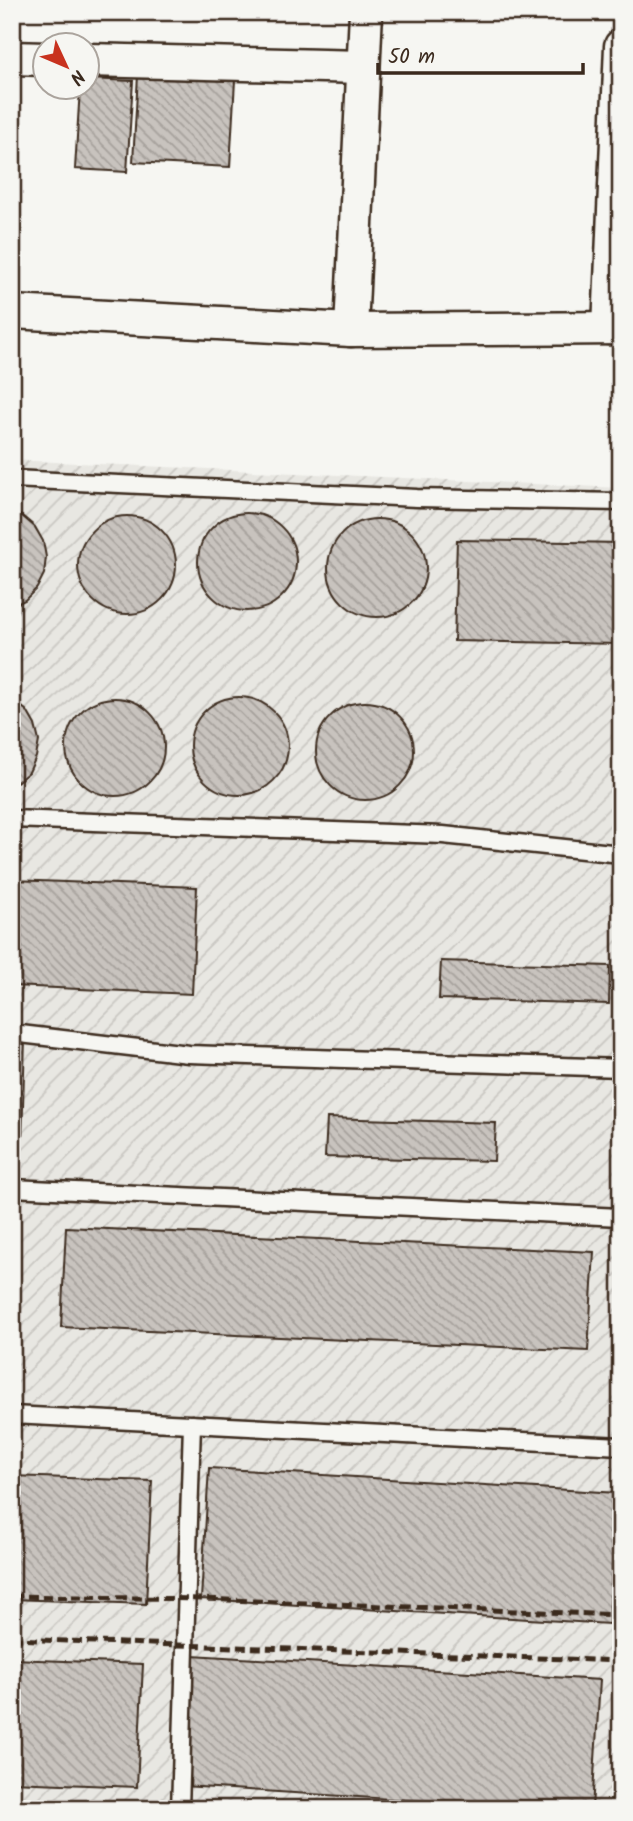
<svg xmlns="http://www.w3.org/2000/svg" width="633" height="1821" font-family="Kalam,sans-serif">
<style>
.industrial{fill:url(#industrial-furrows)}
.building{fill:url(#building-back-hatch);stroke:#3b2a1e;stroke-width:2}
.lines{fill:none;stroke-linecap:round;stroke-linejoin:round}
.lane-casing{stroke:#3b2a1e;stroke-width:21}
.street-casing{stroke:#3b2a1e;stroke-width:37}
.lane{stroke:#f6f6f2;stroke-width:16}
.street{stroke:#f6f6f2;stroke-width:32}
.rail{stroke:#3b2a1e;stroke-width:5;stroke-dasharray:10 5;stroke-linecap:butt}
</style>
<defs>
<pattern id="industrial-furrows" width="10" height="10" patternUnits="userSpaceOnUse" patternTransform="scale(1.75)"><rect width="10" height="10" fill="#e8e7e2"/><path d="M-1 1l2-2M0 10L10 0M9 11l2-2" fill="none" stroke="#c8c6c1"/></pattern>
<pattern id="building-back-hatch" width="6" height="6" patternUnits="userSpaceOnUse" patternTransform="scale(1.75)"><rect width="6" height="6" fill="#c8c3be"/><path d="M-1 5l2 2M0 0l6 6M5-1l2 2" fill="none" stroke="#a49f9a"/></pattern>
</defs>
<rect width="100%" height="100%" fill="#f6f6f2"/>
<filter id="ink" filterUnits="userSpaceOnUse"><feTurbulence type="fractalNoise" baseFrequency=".0143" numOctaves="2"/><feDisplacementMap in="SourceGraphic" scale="14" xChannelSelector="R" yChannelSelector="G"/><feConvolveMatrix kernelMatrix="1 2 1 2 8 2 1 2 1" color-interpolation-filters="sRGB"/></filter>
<g filter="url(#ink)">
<polygon class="industrial" points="12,460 621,488 621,1809 12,1809"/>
<g class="building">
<polygon points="138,75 235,80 230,167 133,162"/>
<polygon points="88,79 133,81 127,172 75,169 80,88 88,88"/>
<circle cx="247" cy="562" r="49"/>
<polygon points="12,513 22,516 35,527 43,541 46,557 44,574 37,588 25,600 12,606"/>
<circle cx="127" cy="565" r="49"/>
<circle cx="377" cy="568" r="49"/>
<polygon points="457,540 621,543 621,644 454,641"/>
<circle cx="239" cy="746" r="49"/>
<circle cx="115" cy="747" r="49"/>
<polygon points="12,699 27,711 35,725 39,741 36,757 29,772 12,786"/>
<circle cx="365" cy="751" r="49"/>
<polygon points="12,880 197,887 192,994 12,986"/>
<polygon points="441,961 610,966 609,1004 439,999"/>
<polygon points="12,1037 25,1038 22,1140 12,1139"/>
<polygon points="327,1118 496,1123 494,1161 325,1157"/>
<polygon points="66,1227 594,1252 588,1351 61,1327"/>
<polygon points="209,1468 617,1493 609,1624 201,1599"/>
<polygon points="12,1476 152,1481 146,1604 12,1599"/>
<polygon points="192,1655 600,1680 592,1809 550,1809 183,1786"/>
<polygon points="12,1659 143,1664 137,1787 12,1782"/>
</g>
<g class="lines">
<g class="lane-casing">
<g id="lane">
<polyline points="12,479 417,498 621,502"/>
<polyline points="12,819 443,835 621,854"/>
<polyline points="12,1033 189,1054 621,1068"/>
<polyline points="12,1188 621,1217"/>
<polyline points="12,1415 621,1446"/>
<polyline points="180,1809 192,1424"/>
</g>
</g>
<g class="street-casing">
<g id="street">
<polyline points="12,58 46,59"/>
<polyline points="88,60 363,67"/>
<polyline points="12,312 351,330 366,12"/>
<polyline points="609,328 621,46"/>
<polyline points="351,330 621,328"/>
</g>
</g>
<use href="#lane" class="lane"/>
<use href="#street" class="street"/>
<g class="rail">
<polyline points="12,1596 201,1599 621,1615"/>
<polyline points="12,1639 621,1661"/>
</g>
</g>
</g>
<rect width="633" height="1821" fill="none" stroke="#f6f6f2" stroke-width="42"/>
<rect x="21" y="21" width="591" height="1779" fill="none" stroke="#3b2a1e" stroke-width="2.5" filter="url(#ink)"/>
<g transform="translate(66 66) rotate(134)"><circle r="33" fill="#f6f6f2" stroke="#aba49d" stroke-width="2"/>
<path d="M0-5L12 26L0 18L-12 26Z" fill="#c8321e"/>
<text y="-10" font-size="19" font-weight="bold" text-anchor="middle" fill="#3b2a1e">N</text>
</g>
<path d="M378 63v10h205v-10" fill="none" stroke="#3b2a1e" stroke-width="3.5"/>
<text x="388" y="63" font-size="21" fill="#3b2a1e" stroke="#f6f6f2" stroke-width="5" paint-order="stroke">50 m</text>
</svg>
